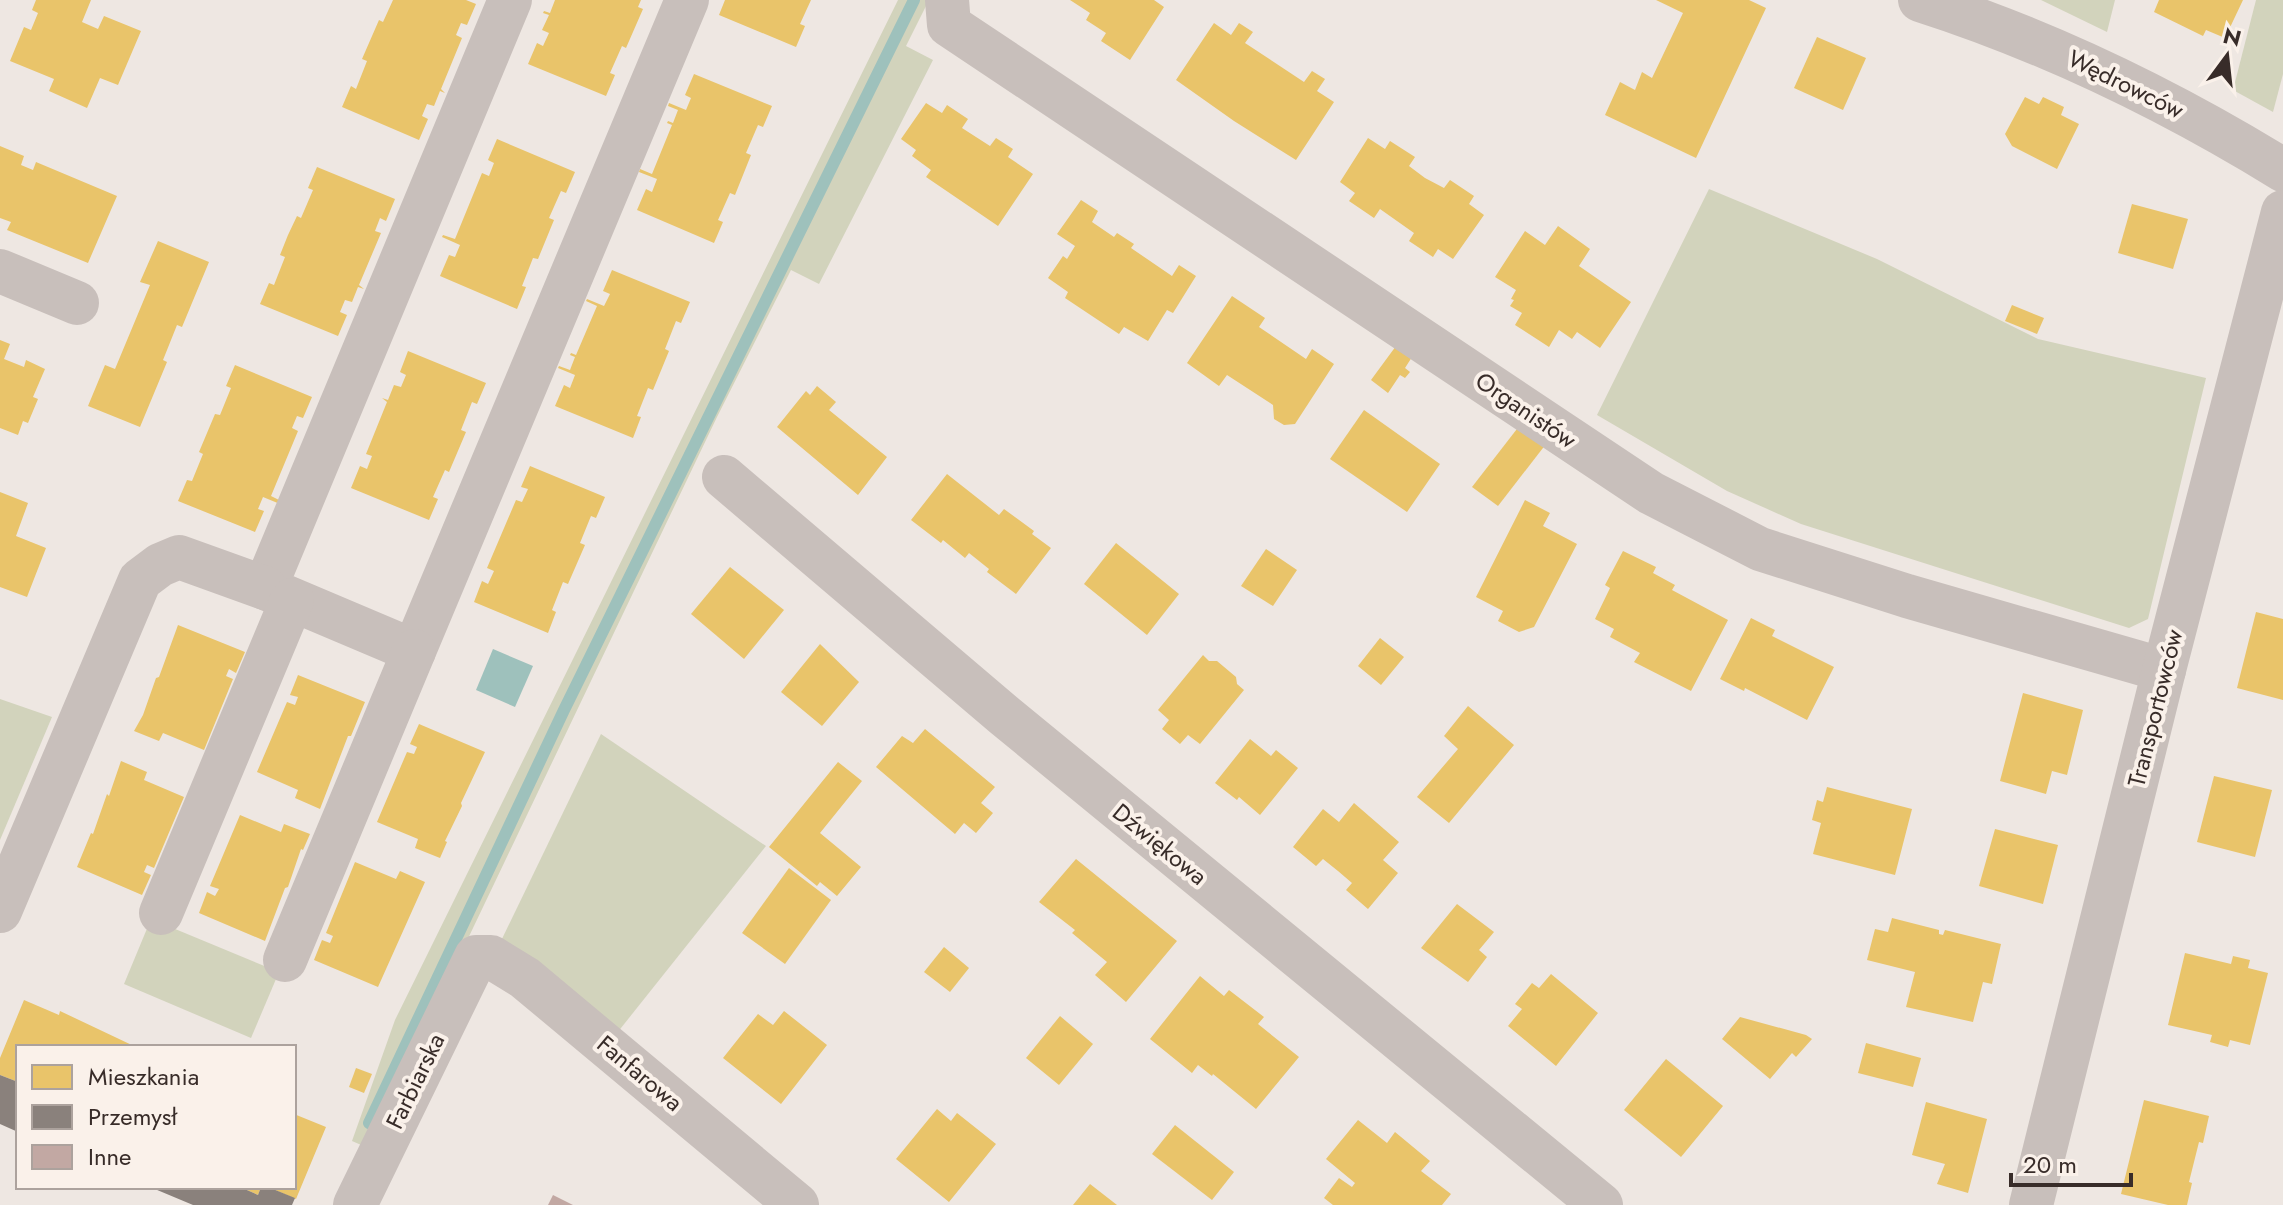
<svg xmlns="http://www.w3.org/2000/svg" width="2283" height="1205" font-family="Jost,sans-serif">
<style>
.green{fill:#d2d3bc}
.water{fill:#9ec1bc}
.homes{fill:#e9c46a}
.industry{fill:#8a817c}
.lines{fill:none;stroke-linecap:round;stroke-linejoin:round}
.stream{stroke:#9ec1bc;stroke-width:12}
.building{fill:#c2a8a3}
.minor{stroke:#c8bfbb;stroke-width:44}
.labels{text-anchor:middle;dominant-baseline:central;stroke-width:8;stroke-linejoin:round;paint-order:stroke}
.street-label{font-size:24px;fill:#382c29;stroke:#faf1ea}
</style>
<rect width="100%" height="100%" fill="#eee7e2"/>
<g class="green">
<polygon points="898,0 929,0 906,46 933,60 819,284 791,270 717,417 368,1148 352,1141 395,1020"/>
<polygon points="2041,0 2115,0 2107,32"/>
<polygon points="2256,0 2283,0 2283,74 2273,112 2233,90"/>
<polygon points="1709,189 1877,259 2038,339 2206,378 2148,619 2129,628 1801,524 1727,491 1597,415"/>
<polygon points="0,699 52,717 0,840"/>
<polygon points="601,734 766,846 617,1033 500,943"/>
<polygon points="151,919 279,972 251,1038 124,984"/>
</g>
<polygon class="water" points="493,649 533,666 515,707 476,690"/>
<g class="homes">
<polygon points="36,0 91,0 82,22 98,29 104,16 141,31 118,85 100,78 87,108 49,91 54,79 10,61 24,27 31,30 38,13 32,10"/>
<polygon points="393,0 466,0 476,4 467,25 461,23 456,35 462,38 441,89 445,93 440,91 434,106 427,104 422,116 428,119 419,140 342,107 351,86 356,89 367,61 362,59 379,20 383,22"/>
<polygon points="555,0 641,0 638,7 643,9 626,48 622,46 610,73 615,75 606,96 528,64 537,43 543,46 549,33 542,30 549,15 543,13 544,11 550,13"/>
<polygon points="725,0 811,0 800,24 805,26 796,47 719,15"/>
<polygon points="1070,0 1154,0 1164,7 1130,60 1101,41 1106,33 1086,20 1090,13"/>
<polygon points="1656,0 1749,0 1766,8 1696,158 1605,115 1620,82 1635,90 1642,72 1652,78 1683,13"/>
<polygon points="2159,0 2243,0 2225,38 2206,30 2203,36 2154,12"/>
<polygon points="1214,23 1231,35 1239,23 1253,32 1245,43 1304,82 1312,71 1325,79 1317,91 1334,102 1296,160 1234,121 1176,80"/>
<polygon points="1817,37 1866,58 1843,110 1794,88"/>
<polygon points="694,74 772,106 763,127 758,125 746,153 751,155 735,195 730,193 718,220 723,222 714,243 637,210 646,189 652,192 657,179 639,172 640,169 652,174 672,125 667,123 668,121 673,123 678,110 668,106 669,103 686,110 691,98 685,95"/>
<polygon points="2025,97 2039,104 2043,97 2064,107 2061,115 2079,124 2057,169 2012,146 2005,134"/>
<polygon points="926,103 942,113 947,105 968,119 962,128 990,146 996,138 1013,149 1008,157 1033,174 998,226 926,177 931,170 912,156 916,150 901,139"/>
<polygon points="1368,138 1385,149 1390,141 1415,157 1409,166 1425,178 1444,188 1450,180 1474,196 1469,204 1484,215 1453,259 1438,249 1433,257 1409,241 1414,233 1380,209 1374,218 1349,201 1355,193 1340,182"/>
<polygon points="497,139 575,172 566,193 561,191 549,218 554,220 538,259 533,258 522,286 526,287 517,309 440,276 449,255 455,257 460,245 442,237 443,235 455,239 482,173 489,176 494,163 488,160"/>
<polygon points="0,146 24,156 21,165 33,170 36,162 117,196 88,263 7,230 11,222 0,218"/>
<polygon points="317,167 395,199 386,221 380,218 375,231 381,233 359,285 364,289 358,287 352,302 345,300 340,312 347,315 338,336 260,304 269,283 274,285 285,257 280,255 288,235 297,216 301,218 313,190 308,188"/>
<polygon points="1081,200 1098,211 1092,222 1114,237 1117,233 1134,244 1131,248 1172,276 1179,265 1196,276 1173,313 1167,310 1148,341 1124,327 1119,334 1065,298 1068,292 1048,278 1063,256 1067,259 1075,246 1057,234"/>
<polygon points="2132,204 2188,219 2173,269 2118,253"/>
<polygon points="1558,226 1590,249 1579,266 1631,302 1600,348 1577,332 1572,339 1559,330 1549,347 1515,325 1522,313 1510,306 1514,300 1511,299 1516,290 1495,277 1525,231 1545,245"/>
<polygon points="158,241 209,262 182,327 177,325 163,360 167,362 140,427 88,406 105,365 115,369 150,285 140,282"/>
<polygon points="612,270 690,302 681,323 676,321 665,349 669,351 653,390 648,388 637,416 641,417 633,438 555,406 564,385 570,388 575,375 558,368 559,366 570,370 575,357 570,355 571,353 576,355 597,306 586,301 587,299 604,306 610,294 603,291"/>
<polygon points="1232,296 1265,318 1259,327 1306,359 1312,349 1334,364 1295,424 1284,425 1274,419 1273,405 1227,375 1219,386 1187,363"/>
<polygon points="2012,305 2044,318 2037,334 2005,321"/>
<polygon points="0,340 10,344 4,359 24,367 26,360 45,369 33,397 38,399 28,423 23,421 18,435 0,428"/>
<polygon points="1396,346 1412,357 1405,368 1410,372 1405,378 1400,375 1388,393 1371,380"/>
<polygon points="408,351 486,383 477,404 472,402 461,430 466,432 449,472 445,470 433,497 438,499 429,520 351,488 360,466 367,469 372,456 366,454 387,402 382,398 388,400 394,385 401,387 406,375 400,372"/>
<polygon points="235,365 312,397 303,418 297,416 292,428 298,431 271,496 281,501 280,504 263,497 258,509 264,511 255,532 178,501 187,480 192,481 203,454 199,452 215,414 220,415 231,388 226,386"/>
<polygon points="817,386 836,402 829,410 887,457 858,495 777,427 806,391 810,395"/>
<polygon points="1364,410 1440,464 1407,512 1330,459"/>
<polygon points="1520,425 1546,444 1498,506 1472,487"/>
<polygon points="530,466 605,497 596,518 591,516 580,543 585,545 568,584 563,582 552,610 556,612 548,633 474,602 482,581 488,584 494,571 487,568 516,500 522,502 528,489 521,487"/>
<polygon points="947,474 999,515 1004,509 1034,531 1032,534 1051,548 1016,594 987,572 989,569 969,553 965,558 943,540 941,543 911,520"/>
<polygon points="0,492 28,503 16,536 46,548 27,597 0,587"/>
<polygon points="1525,500 1550,513 1543,526 1577,544 1534,627 1519,632 1498,621 1503,611 1476,597"/>
<polygon points="1116,543 1179,594 1147,635 1084,584"/>
<polygon points="1266,549 1297,570 1273,606 1241,586"/>
<polygon points="1623,551 1656,567 1653,573 1675,585 1672,590 1728,620 1691,691 1634,662 1640,653 1610,637 1614,629 1595,619 1610,588 1605,585"/>
<polygon points="730,567 784,610 744,659 691,614"/>
<polygon points="2256,612 2283,619 2283,700 2237,688"/>
<polygon points="1751,618 1775,630 1772,636 1834,667 1807,720 1745,688 1744,691 1720,679"/>
<polygon points="178,625 245,652 236,673 229,669 226,676 233,679 204,750 163,733 159,741 134,731 143,715 156,678 159,677"/>
<polygon points="1380,638 1404,657 1381,685 1358,666"/>
<polygon points="820,644 859,682 822,726 781,692"/>
<polygon points="1203,655 1209,661 1217,661 1236,677 1237,684 1244,690 1200,744 1188,735 1180,744 1162,729 1169,720 1158,710"/>
<polygon points="298,675 365,702 351,736 348,736 320,809 295,798 298,790 257,772 287,702 295,705 298,697 290,695"/>
<polygon points="2023,693 2083,710 2067,775 2052,771 2046,794 2000,781"/>
<polygon points="1468,706 1514,745 1449,823 1417,797 1458,749 1444,736"/>
<polygon points="419,724 485,752 461,803 462,806 445,841 447,842 440,858 415,848 418,839 377,822 407,752 414,754 417,747 410,744"/>
<polygon points="925,729 995,787 981,803 993,813 976,833 964,823 955,834 876,767 902,736 913,743"/>
<polygon points="1250,739 1271,756 1276,750 1298,768 1260,815 1239,797 1237,800 1215,783"/>
<polygon points="121,761 147,772 144,780 184,797 154,868 147,865 144,872 151,875 142,895 77,867 91,833 93,834 107,794 109,796"/>
<polygon points="838,762 862,781 820,833 861,867 837,896 820,882 817,886 769,847"/>
<polygon points="2214,776 2272,790 2255,857 2197,842"/>
<polygon points="1827,787 1912,809 1895,875 1813,854 1821,823 1812,820 1817,800 1823,802"/>
<polygon points="1354,803 1399,842 1383,860 1398,873 1368,909 1346,890 1352,883 1338,871 1323,859 1316,866 1293,847 1323,809 1339,822"/>
<polygon points="240,815 281,832 284,824 310,834 303,850 301,849 288,887 285,888 265,941 199,913 207,892 215,896 219,889 210,886"/>
<polygon points="1995,829 2058,845 2043,904 1979,886"/>
<polygon points="1076,859 1177,941 1126,1002 1095,975 1107,962 1072,933 1075,930 1039,902"/>
<polygon points="355,862 396,879 400,871 425,882 378,987 314,960 322,940 330,943 333,936 326,933"/>
<polygon points="789,868 831,900 785,964 742,933"/>
<polygon points="1457,904 1494,932 1479,950 1487,957 1468,982 1421,948"/>
<polygon points="1892,918 1939,930 1939,934 1943,935 1945,930 2001,944 1992,984 1983,982 1973,1022 1906,1007 1915,972 1867,960 1875,929 1888,932"/>
<polygon points="944,947 969,968 950,992 924,972"/>
<polygon points="2185,953 2231,964 2233,956 2250,960 2248,968 2268,973 2250,1045 2230,1040 2228,1047 2210,1042 2212,1035 2168,1025"/>
<polygon points="1551,974 1598,1013 1556,1066 1508,1026 1522,1009 1515,1004 1532,983 1539,988"/>
<polygon points="1200,976 1224,996 1229,990 1264,1017 1258,1024 1299,1057 1256,1109 1213,1074 1212,1076 1198,1065 1192,1073 1150,1039"/>
<polygon points="24,1000 59,1015 60,1011 136,1047 18,1047 18,1082 0,1075 0,1058"/>
<polygon points="784,1011 827,1045 781,1104 723,1058 758,1014 773,1025"/>
<polygon points="1060,1016 1093,1044 1059,1085 1026,1058"/>
<polygon points="1740,1017 1806,1035 1812,1039 1796,1057 1792,1053 1770,1079 1722,1039"/>
<polygon points="1866,1043 1921,1058 1913,1087 1858,1073"/>
<polygon points="1666,1059 1723,1106 1681,1157 1624,1110"/>
<polygon points="356,1068 372,1074 364,1093 349,1087"/>
<polygon points="2144,1100 2209,1116 2203,1143 2199,1142 2189,1182 2192,1183 2187,1205 2168,1205 2121,1194"/>
<polygon points="1926,1102 1987,1119 1968,1193 1937,1184 1945,1164 1912,1155"/>
<polygon points="937,1109 951,1121 957,1113 996,1144 949,1202 896,1159"/>
<polygon points="294,1114 326,1127 296,1199 268,1187 294,1187"/>
<polygon points="1358,1120 1387,1143 1395,1132 1430,1161 1421,1171 1451,1194 1442,1205 1333,1205 1324,1198 1339,1178 1352,1187 1355,1183 1326,1159"/>
<polygon points="1175,1125 1234,1172 1212,1200 1152,1154"/>
<polygon points="1090,1184 1117,1205 1073,1205"/>
<polygon points="240,1187 261,1187 258,1195"/>
</g>
<g class="industry">
<polygon points="0,1075 18,1082 18,1132 0,1124"/>
<polygon points="150,1187 240,1187 258,1195 261,1187 268,1187 295,1198 292,1205 193,1205"/>
</g>
<g class="lines">
<polyline class="stream" points="369,1123 564,710 914,0"/>
</g>
<polygon class="building" points="553,1195 573,1205 548,1205"/>
<g class="lines">
<g class="minor">
<polyline points="510,0 265,588 414,651 687,0"/>
<polyline points="947,0 949,25 1651,493 1760,549 1907,596 2164,670"/>
<path d="M1920 0C2048 41 2169 100 2283 170"/>
<polyline points="0,271 77,303"/>
<polyline points="724,477 1005,716 1601,1205"/>
<polyline points="0,911 140,580 160,565 179,557 265,588"/>
<polyline points="161,913 292,600"/>
<polyline points="285,960 414,651"/>
<polyline points="355,1205 476,957 491,957 525,978 797,1205"/>
<polyline points="2031,1205 2164,670 2283,212"/>
</g>
</g>
<g class="labels">
<g class="street-label">
<text transform="translate(2126 84) rotate(26)">Wędrowców</text>
<text transform="translate(1526 410) rotate(34)">Organistów</text>
<text transform="translate(2155 708) rotate(-76)">Transportowców</text>
<text transform="translate(1160 844) rotate(39)">Dźwiękowa</text>
<text transform="translate(640 1073) rotate(40)">Fanfarowa</text>
<text transform="translate(415 1081) rotate(-64)">Farbiarska</text>
</g>
</g>
<rect x="16" y="1045" width="280" height="144" fill="#faf1ea" stroke="#aca29d" stroke-width="2"/>
<rect x="32" y="1065" width="40" height="24" fill="#e9c46a" stroke="#aca29d" stroke-width="2"/>
<text x="88" y="1085" font-size="24" fill="#382c29">Mieszkania</text>
<rect x="32" y="1105" width="40" height="24" fill="#8a817c" stroke="#aca29d" stroke-width="2"/>
<text x="88" y="1125" font-size="24" fill="#382c29">Przemysł</text>
<rect x="32" y="1145" width="40" height="24" fill="#c2a8a3" stroke="#aca29d" stroke-width="2"/>
<text x="88" y="1165" font-size="24" fill="#382c29">Inne</text>
<g transform="translate(2227 56) rotate(15)" stroke="#faf1ea" stroke-width="6" paint-order="stroke">
<path d="M0-6L14 30L0 20L-14 30Z" fill="#382c29"/>
<text y="-12" font-size="22" font-weight="bold" text-anchor="middle" fill="#382c29">N</text>
</g>
<path d="M2011 1173v12h120v-12" fill="none" stroke="#382c29" stroke-width="4"/>
<text x="2023" y="1173" font-size="24" fill="#382c29" stroke="#faf1ea" stroke-width="6" paint-order="stroke">20 m</text>
</svg>
